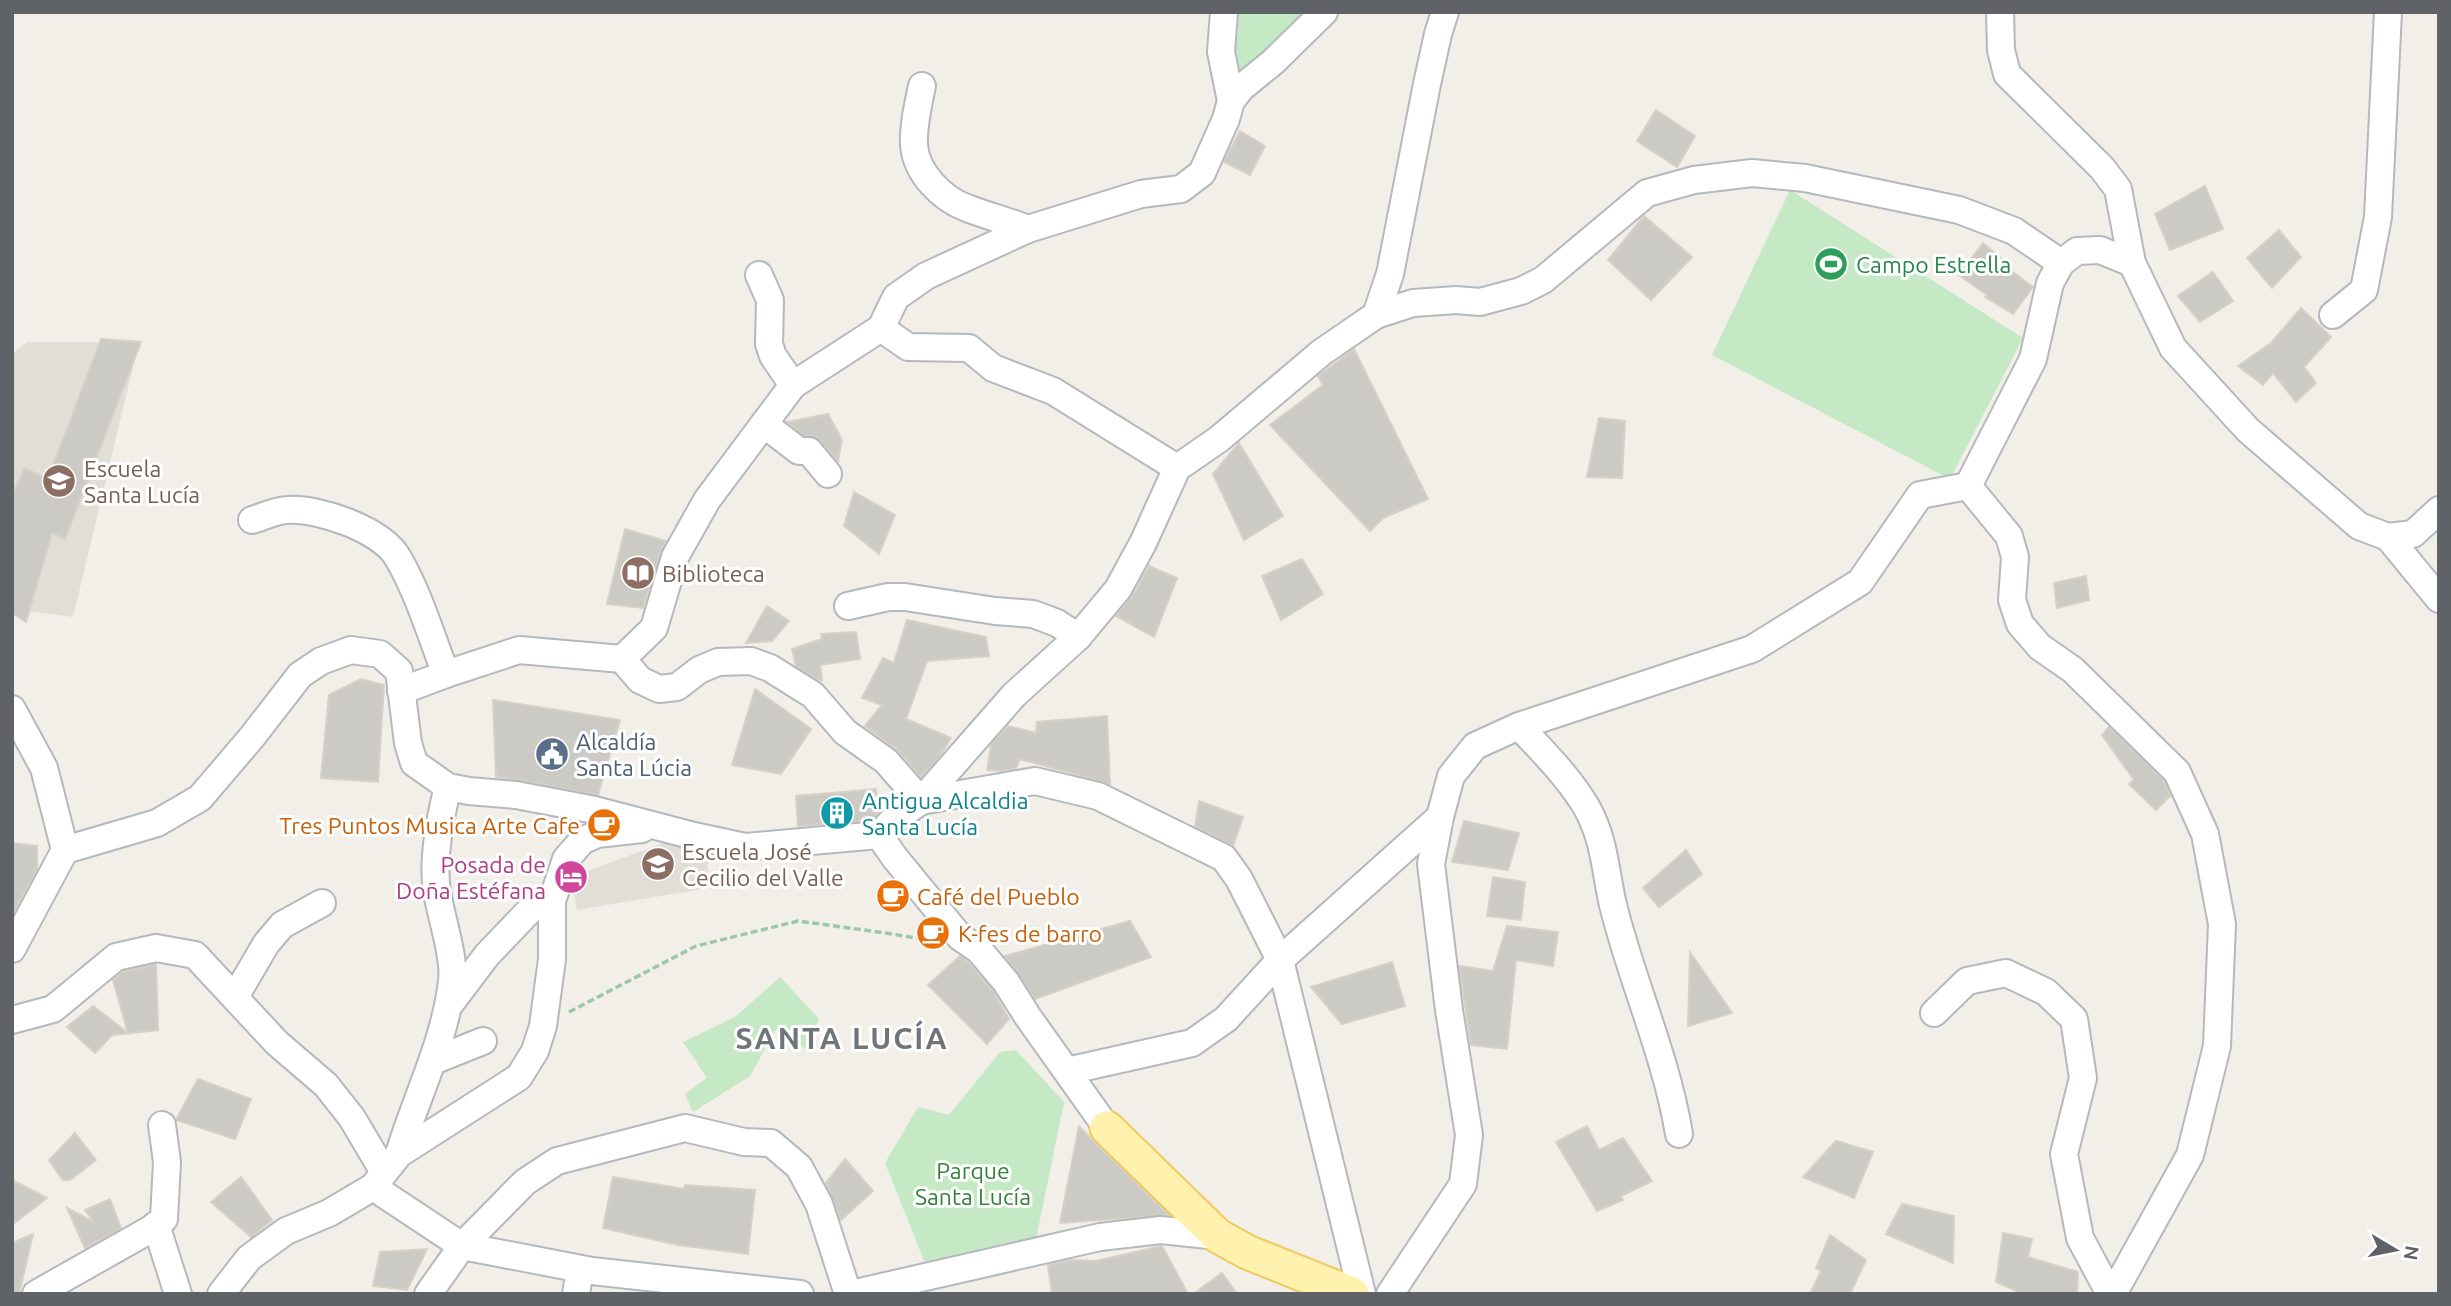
<svg xmlns="http://www.w3.org/2000/svg" width="2451" height="1306" font-family="Ubuntu,sans-serif">
<style>
.education{fill:#e1ded6}
.green{fill:#c5e8c5}
.building{fill:#cccac5;stroke:#d6d1c6;stroke-width:2}
.lines{fill:none;stroke-linecap:round;stroke-linejoin:round}
.minor-casing{stroke:#b5b8bc;stroke-width:30}
.major-casing{stroke:#f2c960;stroke-width:37}
.path{stroke:#9cc7a9;stroke-width:3.5;stroke-dasharray:7 3.5;stroke-linecap:butt}
.minor{stroke:#fff;stroke-width:26}
.major{stroke:#fff2af;stroke-width:33}
.labels{text-anchor:middle;dominant-baseline:central;stroke-width:6;stroke-linejoin:round;paint-order:stroke}
.leisure-label{font-size:23px;fill:#27864d;stroke:#fff;text-anchor:start}
.education-label{font-size:23px;fill:#785e54;stroke:#fff;text-anchor:start}
.service-label{font-size:23px;fill:#4e5e75;stroke:#fff;text-anchor:start}
.culture-label{font-size:23px;fill:#0d838f;stroke:#fff;text-anchor:start}
.food-label{font-size:23px;fill:#c56008;stroke:#fff;text-anchor:start}
.hotel-label{font-size:23px;fill:#b23c85;stroke:#fff;text-anchor:end}
.park-label{font-size:23px;fill:#348238;stroke:#fff}
.district-label{font-size:30px;font-weight:bold;letter-spacing:2px;fill:#70757a;stroke:#fff}
</style>
<rect width="100%" height="100%" fill="#f1efe8"/>
<g class="education">
<polygon points="27,342 139,342 73,617 12,609 12,354"/>
<polygon points="675,839 707,850 709,888 577,910 571,877"/>
</g>
<g class="green">
<polygon points="1227,12 1330,12 1241,88"/>
<polygon points="1790,190 2023,338 1950,479 1712,355"/>
<polygon points="780,977 819,1019 807,1050 776,1029 750,1076 693,1112 685,1094 707,1078 683,1042 735,1017"/>
<polygon points="1016,1050 1064,1102 1035,1244 927,1268 885,1163 918,1107 949,1115 1000,1052"/>
</g>
<g class="building">
<polygon points="1656,110 1695,136 1677,167 1637,141"/>
<polygon points="1240,131 1265,146 1250,175 1224,162"/>
<polygon points="2205,186 2223,229 2170,250 2155,214"/>
<polygon points="1644,216 1692,257 1651,300 1608,260"/>
<polygon points="2279,230 2301,257 2272,288 2247,258"/>
<polygon points="1983,243 2003,260 2001,263 2033,287 2013,314 1985,297 1987,295 1959,275"/>
<polygon points="2213,272 2233,301 2200,322 2178,296"/>
<polygon points="2301,308 2331,337 2304,367 2316,383 2296,402 2273,373 2263,385 2238,366 2271,343"/>
<polygon points="101,339 141,342 65,539 52,533 26,622 12,613 12,495 25,468 48,479"/>
<polygon points="1354,349 1428,499 1383,518 1370,531 1270,425 1323,385 1318,376"/>
<polygon points="828,414 842,440 838,461 816,437 804,435 788,422"/>
<polygon points="1599,418 1625,421 1622,478 1587,477"/>
<polygon points="1239,443 1283,516 1244,540 1213,474"/>
<polygon points="854,492 895,515 879,554 844,526"/>
<polygon points="625,529 666,541 660,553 643,608 607,604"/>
<polygon points="1302,559 1323,594 1281,620 1262,576"/>
<polygon points="1149,566 1177,578 1154,637 1116,616 1132,597"/>
<polygon points="2086,576 2089,600 2057,608 2054,583"/>
<polygon points="767,606 789,621 772,641 746,643"/>
<polygon points="907,620 986,637 989,656 927,661 906,719 951,738 940,756 921,777 898,750 865,726 882,705 862,698 883,658 894,663"/>
<polygon points="856,632 860,659 820,665 822,680 817,679 796,666 792,649 822,639 821,634"/>
<polygon points="361,679 384,685 378,782 321,778 329,695"/>
<polygon points="755,689 811,729 781,774 732,765"/>
<polygon points="493,700 620,720 598,795 519,780 496,777"/>
<polygon points="1107,716 1110,784 1020,759 1016,768 1003,771 987,770 991,745 1008,726 1036,733 1037,722"/>
<polygon points="2109,727 2164,781 2170,796 2156,810 2129,784 2134,780 2102,735"/>
<polygon points="876,789 878,813 872,820 798,826 796,796"/>
<polygon points="1199,801 1243,817 1233,846 1195,826"/>
<polygon points="1464,821 1519,833 1508,870 1452,862"/>
<polygon points="12,843 37,846 37,869 12,915"/>
<polygon points="1686,850 1702,874 1659,907 1643,888"/>
<polygon points="1493,877 1525,882 1521,920 1487,916"/>
<polygon points="1130,921 1151,957 1035,999 1005,956"/>
<polygon points="1507,926 1558,932 1553,966 1516,960 1507,1049 1471,1045 1459,966 1493,971"/>
<polygon points="1690,952 1732,1013 1688,1026"/>
<polygon points="960,956 968,962 993,991 1009,1019 987,1044 928,985"/>
<polygon points="1392,962 1405,1006 1342,1024 1311,987"/>
<polygon points="156,964 158,1030 112,1035 95,1053 67,1027 93,1006 128,1033 113,980 123,972"/>
<polygon points="198,1079 251,1099 235,1139 176,1120"/>
<polygon points="1079,1126 1094,1142 1169,1215 1060,1223"/>
<polygon points="1587,1126 1599,1150 1623,1138 1652,1181 1621,1196 1623,1200 1597,1211 1556,1142"/>
<polygon points="75,1133 96,1160 70,1180 63,1180 49,1160"/>
<polygon points="1836,1141 1873,1152 1854,1198 1803,1177"/>
<polygon points="845,1159 873,1191 841,1220 826,1183"/>
<polygon points="241,1177 272,1220 251,1237 211,1202"/>
<polygon points="613,1177 684,1189 685,1185 755,1190 748,1254 678,1245 603,1228"/>
<polygon points="12,1180 47,1198 12,1225"/>
<polygon points="110,1199 121,1228 85,1248 67,1208 94,1222 85,1210"/>
<polygon points="1902,1204 1954,1216 1953,1263 1886,1234"/>
<polygon points="2003,1233 2032,1239 2028,1257 2078,1272 2077,1294 2023,1294 1996,1282"/>
<polygon points="33,1234 19,1294 12,1294 12,1243"/>
<polygon points="1830,1235 1866,1260 1850,1294 1810,1294 1821,1271 1816,1268"/>
<polygon points="1162,1246 1188,1294 1052,1294 1048,1265 1071,1260 1096,1261"/>
<polygon points="427,1249 407,1290 373,1286 380,1252"/>
<polygon points="1222,1273 1237,1294 1193,1294"/>
</g>
<g class="lines">
<g class="minor-casing">
<g id="minor">
<polyline points="1224,12 1221,52 1231,101"/>
<polyline points="2000,12 2001,50 2007,74 2102,168 2118,189 2132,263 2173,348 2248,430 2359,526 2388,537 2413,534 2439,510"/>
<path d="M922 86C918 105 913 126 914 145 916 173 942 199 967 208 987 216 1008 221 1028 229"/>
<polyline points="759,275 770,300 769,344 773,356 793,385"/>
<polyline points="1376,315 1413,303 1456,300 1480,302 1521,291 1543,280 1647,193 1694,180 1752,173 1805,178 1959,210 2014,231 2061,263"/>
<polyline points="2333,315 2364,290 2378,217 2388,12"/>
<polyline points="881,328 908,347 969,348 993,368 1053,391 1177,468"/>
<polyline points="764,424 799,451 809,451 828,474"/>
<path d="M252 520C263 517 276 510 288 510 320 508 382 530 398 558 419 594 431 636 446 674"/>
<polyline points="2388,537 2439,599"/>
<polyline points="848,606 888,597 905,597 995,611 1033,614 1057,623 1078,637"/>
<polyline points="622,659 654,628 675,557 707,500 793,385 881,328 896,297 926,276 1028,229 1141,194 1181,189 1202,173 1226,119 1231,101 1241,88 1273,62 1324,12"/>
<polyline points="401,691 446,674 519,650 622,659 640,680 659,689 677,687 699,670 718,662 751,661 770,668 813,695 845,732 886,761 921,801 1035,781 1098,796 1224,858 1239,879 1280,960 1362,1294"/>
<polyline points="12,709 44,768 65,850 12,949"/>
<path d="M1519 726C1543 752 1569 777 1587 808 1605 841 1605 870 1613 905 1632 982 1666 1055 1679 1134"/>
<polyline points="879,835 895,858 960,937 979,950 1006,982 1028,1017 1107,1128"/>
<polyline points="65,850 157,823 200,798 252,737 300,675 321,661 351,650 380,654 399,671 408,743 414,763 448,787 469,791 516,795 595,810 694,836 745,847 879,835 893,820 921,801 1014,695 1078,637 1118,589 1143,543 1177,468 1219,439 1322,352 1376,315 1390,274 1427,84 1438,34 1445,12"/>
<polyline points="235,997 266,944 282,925 322,903"/>
<polyline points="450,1004 487,955 532,908 552,901"/>
<polyline points="1934,1013 1967,981 2006,973 2046,992 2074,1019 2083,1078 2064,1154 2080,1238 2110,1294"/>
<polyline points="12,1020 53,1009 116,957 156,948 195,955 277,1043 326,1085 352,1118 384,1172"/>
<polyline points="433,1061 483,1041"/>
<polyline points="1067,1071 1192,1043 1226,1019 1280,960 1440,817"/>
<path d="M399 1154C416 1097 445 1042 452 981 455 957 441 917 437 892 432 861 440 817 448 787"/>
<polyline points="373,1187 462,1246 592,1271 800,1294"/>
<polyline points="156,1225 178,1294"/>
<polyline points="36,1294 151,1229 164,1219 167,1162 162,1125"/>
<polyline points="221,1294 249,1258 286,1231 329,1213 373,1187 399,1154 519,1077 535,1051 543,1026 552,959 552,901 566,859 582,841 597,834 642,829"/>
<polyline points="428,1294 462,1246 525,1182 557,1161 685,1128 744,1142 771,1143 799,1167 819,1204 848,1294"/>
<polyline points="576,1294 580,1269"/>
<polyline points="851,1294 1100,1237 1161,1230 1218,1236"/>
<polyline points="1390,1294 1463,1184 1469,1135 1449,1010 1431,864 1440,817 1451,776 1475,746 1519,726 1752,649 1860,582 1920,495 1968,486"/>
<polyline points="2113,1294 2190,1155 2217,1046 2222,924 2205,834 2177,772 2073,670 2040,647 2020,624 2012,600 2015,557 2009,536 1968,486 2033,359 2050,283 2061,263 2077,251 2100,250 2132,263"/>
</g>
</g>
<g class="major-casing">
<polyline id="major" points="1107,1128 1218,1236 1247,1252 1352,1294"/>
</g>
<polyline class="path" points="569,1012 696,946 798,921 886,933 933,941"/>
<use href="#minor" class="minor"/>
<use href="#major" class="major"/>
</g>
<defs>
<g id="stadium-disc" transform="scale(1.75)"><circle r="9.5" fill="#2e9e5b" stroke="#fff"/><path d="M0-5a6.5 5 0 1 0 0 10a6.5 5 0 1 0 0-10ZM-3.5-1.8h7v3.6h-7Z" fill="#fff"/></g>
<g id="school-disc" transform="scale(1.75)"><circle r="9.5" fill="#8d6e63" stroke="#fff"/><path d="M0-5L7-2L0 1L-7-2ZM-4 1L0 2.5L4 1V4Q0 6-4 4Z" fill="#fff"/></g>
<g id="library-disc" transform="scale(1.75)"><circle r="9.5" fill="#8d6e63" stroke="#fff"/><path d="M-6-4Q-3-5.5-.7-3.5V5Q-3 3-6 4ZM6-4Q3-5.5 .7-3.5V5Q3 3 6 4Z" fill="#fff"/></g>
<g id="civic-disc" transform="scale(1.75)"><circle r="9.5" fill="#5c6f8a" stroke="#fff"/><path d="M-.6-6.5H3V-4.5H.6V-3L4-1V1h2V6H-6V1h2V-1L-.6-3ZM-1.2 2.5V6h2.4V2.5Z" fill="#fff"/></g>
<g id="building-disc" transform="scale(1.75)"><circle r="9.5" fill="#0f9aa8" stroke="#fff"/><path d="M-4-6H4V6H1V3H-1V6H-4ZM-2.5-4.3h1.7v1.8h-1.7ZM.8-4.3h1.7v1.8H.8ZM-2.5-1h1.7V.8h-1.7ZM.8-1h1.7V.8H.8Z" fill="#fff"/></g>
<g id="cafe-disc" transform="scale(1.75)"><circle r="9.5" fill="#e8710a" stroke="#fff"/><path d="M-5.5-4.5H6V0H3Q3 3.5 0 3.5H-2.5Q-5.5 3.5-5.5 0ZM3-3.2v2h1.7v-2ZM-6 4.5H4V6H-6Z" fill="#fff"/></g>
<g id="hotel-disc" transform="scale(1.75)"><circle r="9.5" fill="#d1479c" stroke="#fff"/><path d="M-6-4.5h1.5V1H6V5H4.5V3h-9V5H-6ZM-4 0a1.8 1.8 0 1 1 3.6 0ZM.5 0V-2.5h3Q6-2.5 6 0Z" fill="#fff"/></g>
</defs>
<g fill-rule="evenodd">
<use href="#stadium-disc" x="1831" y="264"/>
<use href="#school-disc" x="59" y="481"/>
<use href="#library-disc" x="638" y="573"/>
<use href="#civic-disc" x="552" y="754"/>
<use href="#building-disc" x="837" y="813"/>
<use href="#cafe-disc" x="604" y="825"/>
<use href="#school-disc" x="658" y="864"/>
<use href="#hotel-disc" x="571" y="877"/>
<use href="#cafe-disc" x="893" y="896"/>
<use href="#cafe-disc" x="933" y="933"/>
</g>
<g class="labels">
<g class="leisure-label">
<text x="1856" y="264">Campo Estrella</text>
</g>
<g class="education-label">
<text x="84" y="468">Escuela<tspan x="84" dy="26">Santa Lucía</tspan></text>
<text x="662" y="573">Biblioteca</text>
<text x="682" y="851">Escuela José<tspan x="682" dy="26">Cecilio del Valle</tspan></text>
</g>
<g class="service-label">
<text x="576" y="741">Alcaldía<tspan x="576" dy="26">Santa Lúcia</tspan></text>
</g>
<g class="culture-label">
<text x="862" y="800">Antigua Alcaldia<tspan x="862" dy="26">Santa Lucía</tspan></text>
</g>
<g class="food-label">
<text x="580" y="825" text-anchor="end">Tres Puntos Musica Arte Cafe</text>
<text x="917" y="896">Café del Pueblo</text>
<text x="958" y="933">K-fes de barro</text>
</g>
<g class="hotel-label">
<text x="546" y="864">Posada de<tspan x="546" dy="26">Doña Estéfana</tspan></text>
</g>
<g class="park-label">
<text x="973" y="1170">Parque<tspan x="973" dy="26">Santa Lucía</tspan></text>
</g>
<g class="district-label">
<text x="842" y="1038">SANTA LUCÍA</text>
</g>
</g>
<rect width="2451" height="1306" fill="none" stroke="#5f6368" stroke-width="28"/>
<g transform="translate(2395 1250) rotate(100)" stroke="#ffffff" stroke-width="5" paint-order="stroke">
<path d="M0-5L12 26L0 18L-12 26Z" fill="#5f6368"/>
<text y="-10" font-size="19" font-weight="bold" text-anchor="middle" fill="#5f6368">N</text>
</g>
</svg>
